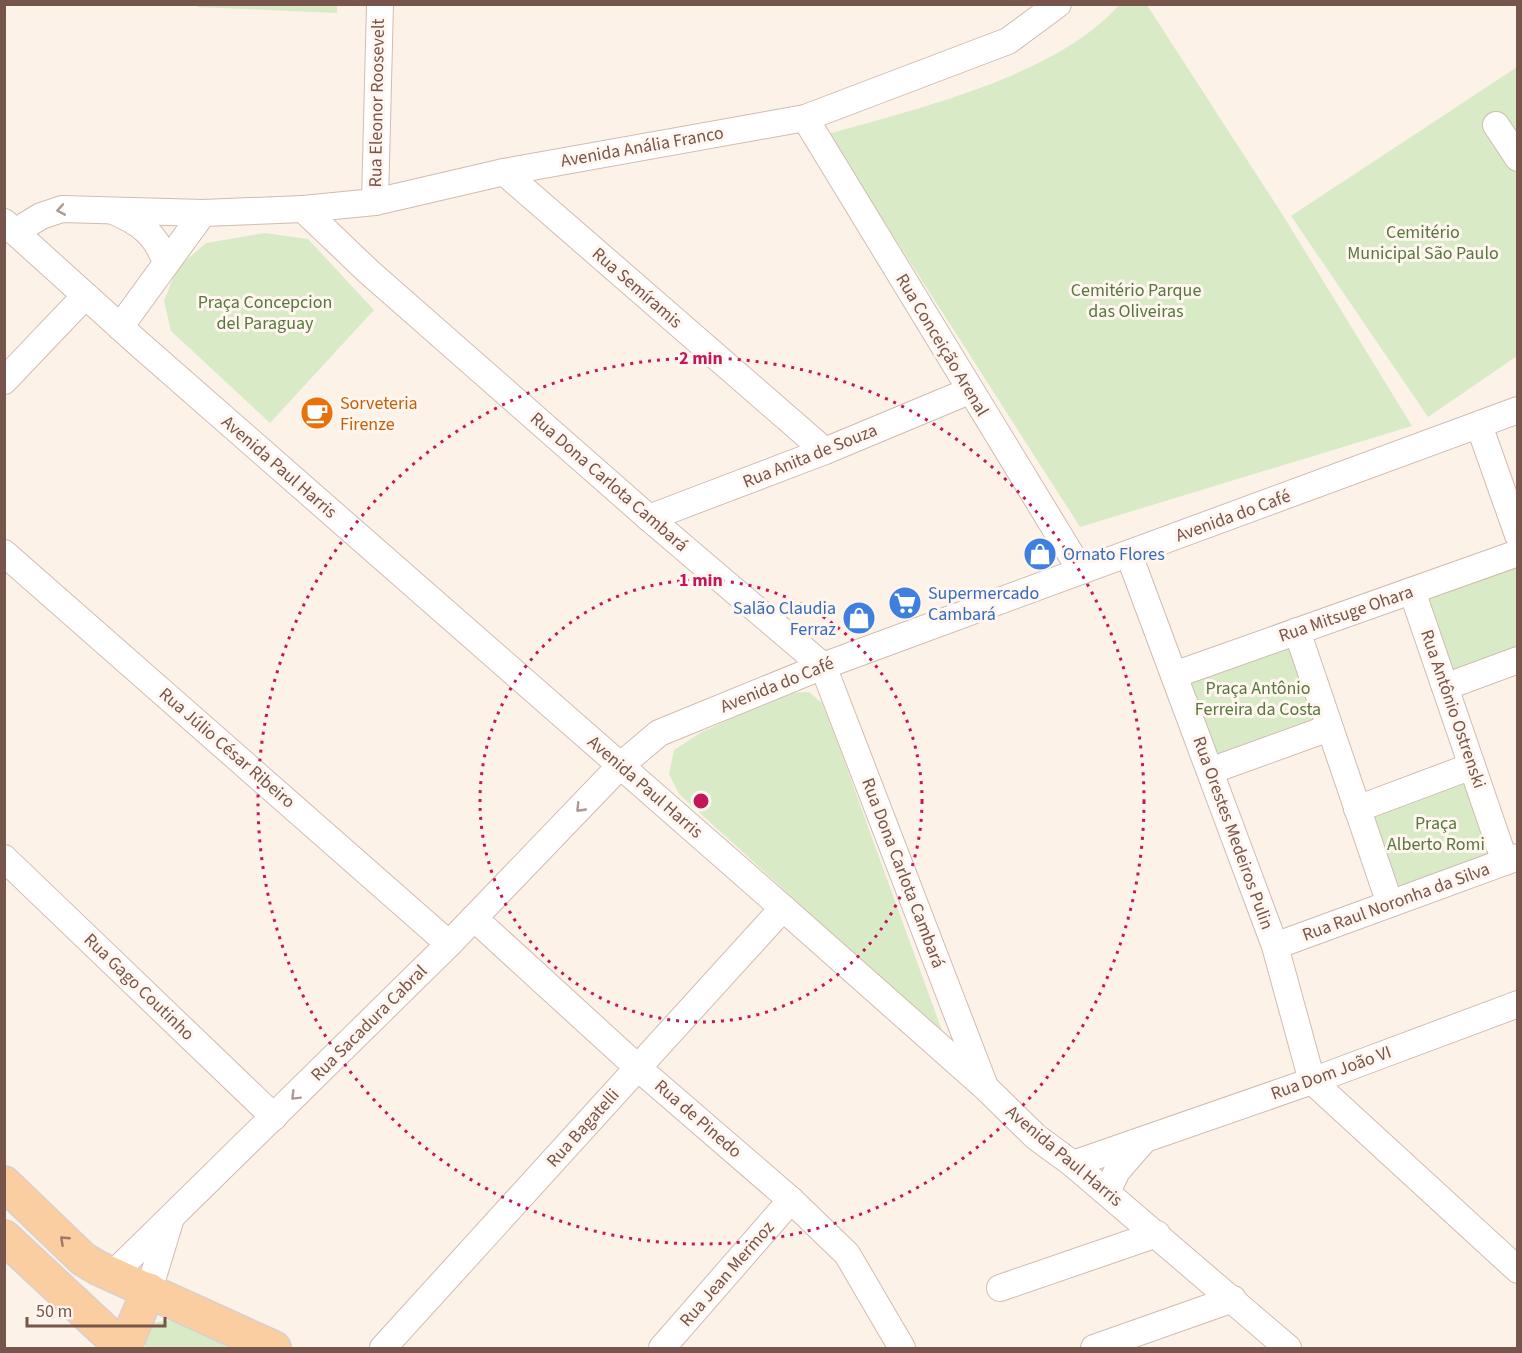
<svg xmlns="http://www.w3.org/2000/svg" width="1522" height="1353" font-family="'Source Sans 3',sans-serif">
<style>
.green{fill:#d9ebc6}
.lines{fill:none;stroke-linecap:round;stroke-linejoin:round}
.minor-casing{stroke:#d1bbb0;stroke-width:28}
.major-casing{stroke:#d9cfcd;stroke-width:36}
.minor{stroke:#fff;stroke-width:26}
.major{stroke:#fbcea1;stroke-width:33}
.oneway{stroke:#ad9993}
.oneway2{stroke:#9f7965}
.ring{fill:none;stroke:#c2185b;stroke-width:3;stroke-dasharray:3 6}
.labels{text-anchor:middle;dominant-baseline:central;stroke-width:6;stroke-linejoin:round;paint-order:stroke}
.street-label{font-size:18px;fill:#77554b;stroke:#fff6ef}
.park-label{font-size:18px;fill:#587741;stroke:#fff6ef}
.food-label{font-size:18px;fill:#c56008;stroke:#fff6ef;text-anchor:start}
.shop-label{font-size:18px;fill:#366cbe;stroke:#fff6ef;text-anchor:start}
.centre{fill:#c2185b;stroke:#fff6ef;stroke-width:3}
.ring-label{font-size:18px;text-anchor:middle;font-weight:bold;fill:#c2185b;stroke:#fff6ef;stroke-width:6;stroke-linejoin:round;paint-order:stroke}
</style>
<rect width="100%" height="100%" fill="#fdf2e8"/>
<g class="green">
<polygon points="197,5 337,4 337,13 197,7"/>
<path d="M1119 5H1147L1284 217 1412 426 1080 527 828 134C918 108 1055 77 1119 5Z"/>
<polygon points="1517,67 1517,356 1428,417 1291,216"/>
<polygon points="265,233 308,239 374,310 270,423 171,331 164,301 177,268 206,243"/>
<polygon points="1517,561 1517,652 1450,677 1423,594"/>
<polygon points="1289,642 1319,722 1214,759 1184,680"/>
<polygon points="809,692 822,703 838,744 944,1036 679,794 669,774 674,750 700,733 787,693"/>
<polygon points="1466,777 1494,858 1395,891 1368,814"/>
<polygon points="177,1319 244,1348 145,1348 145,1336 152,1323"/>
</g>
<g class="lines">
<g class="minor-casing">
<g id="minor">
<polyline points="805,118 1081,571"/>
<polyline points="1496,125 1518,158"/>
<polyline points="504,172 825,451"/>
<polyline points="375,202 380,4"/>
<polyline points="303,209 369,272 649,518 823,666 984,1084"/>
<path d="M113 211C141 223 156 234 166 263"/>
<polyline points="4,222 138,343 783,908 985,1087 1036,1137 1073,1164 1288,1348"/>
<polyline points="15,232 41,216 62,209 203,213 303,209 375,202 504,172 805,118 1008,41 1058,4"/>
<polyline points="120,327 203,213"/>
<polyline points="4,381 85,296"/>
<polyline points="1479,425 1518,535"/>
<polyline points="649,518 825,451 969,391"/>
<polyline points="4,553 449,944"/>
<polyline points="1129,555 1275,946 1312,1081 1518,1270"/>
<polyline points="1412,591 1505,862"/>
<polyline points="1297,631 1390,904"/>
<polyline points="1174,675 1518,553"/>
<polyline points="1445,687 1518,660"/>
<polyline points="1210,771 1329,728"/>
<polyline points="1357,809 1472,766"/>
<polyline points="4,858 274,1117"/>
<polyline points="474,918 637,1067 791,1200 847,1254 902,1348"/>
<polyline points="1275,946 1518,857"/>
<polyline points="1073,1164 1312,1081 1518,1004"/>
<polyline points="1107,1192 1117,1171 1143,1141"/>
<polyline points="112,1275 449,944 620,766 659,733 823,666 1518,410"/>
<polyline points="1000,1288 1157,1234"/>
<polyline points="149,1290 171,1218"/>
<polyline points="383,1348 783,908"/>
<polyline points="662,1348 791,1200"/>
<polyline points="1094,1348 1233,1299"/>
</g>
</g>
<g class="major-casing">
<g id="major">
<polyline points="4,1183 83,1259 98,1268 274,1348"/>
<polyline points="4,1237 123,1348"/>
<polyline points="124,1348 149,1290"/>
</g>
</g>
<use href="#minor" class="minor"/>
<use href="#major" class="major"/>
</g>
<defs><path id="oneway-chevron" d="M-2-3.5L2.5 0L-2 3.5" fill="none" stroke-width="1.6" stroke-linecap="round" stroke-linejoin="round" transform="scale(1.5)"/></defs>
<g class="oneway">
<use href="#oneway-chevron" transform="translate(61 210) rotate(170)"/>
<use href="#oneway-chevron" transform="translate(580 808) rotate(134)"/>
<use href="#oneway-chevron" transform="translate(295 1096) rotate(135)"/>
</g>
<use class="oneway2" href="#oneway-chevron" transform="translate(64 1240) rotate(-137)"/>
<g class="ring">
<circle cx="701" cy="801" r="221"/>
<circle cx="701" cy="801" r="443"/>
</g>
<defs>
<g id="cafe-disc" transform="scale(1.725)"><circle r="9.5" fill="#e8710a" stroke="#fff6ef"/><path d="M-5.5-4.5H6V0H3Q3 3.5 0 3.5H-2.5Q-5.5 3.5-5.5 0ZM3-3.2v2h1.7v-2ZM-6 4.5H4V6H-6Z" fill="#fff"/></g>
<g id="shop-disc" transform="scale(1.725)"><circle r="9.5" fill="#3f7fe0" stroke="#fff6ef"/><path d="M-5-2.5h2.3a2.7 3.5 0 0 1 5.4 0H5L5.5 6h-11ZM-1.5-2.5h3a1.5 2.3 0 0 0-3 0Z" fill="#fff"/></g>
<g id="supermarket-disc" transform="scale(1.725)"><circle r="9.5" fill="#3f7fe0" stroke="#fff6ef"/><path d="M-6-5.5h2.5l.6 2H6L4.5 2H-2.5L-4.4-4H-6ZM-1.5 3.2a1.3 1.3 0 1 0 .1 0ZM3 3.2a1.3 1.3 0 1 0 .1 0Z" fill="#fff"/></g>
</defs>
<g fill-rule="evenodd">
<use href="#cafe-disc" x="317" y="413"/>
<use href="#shop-disc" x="1040" y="554"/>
<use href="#supermarket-disc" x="905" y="603"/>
<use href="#shop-disc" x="859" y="618"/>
</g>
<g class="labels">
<g class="street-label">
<text transform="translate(377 103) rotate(-89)">Rua Eleonor Roosevelt</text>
<text transform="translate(642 147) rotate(-10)">Avenida Anália Franco</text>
<text transform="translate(637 288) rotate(41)">Rua Semíramis</text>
<text transform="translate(942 345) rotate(59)">Rua Conceição Arenal</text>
<text transform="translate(810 456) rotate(-22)">Rua Anita de Souza</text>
<text transform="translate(279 467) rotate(41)">Avenida Paul Harris</text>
<text transform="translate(609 482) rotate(41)">Rua Dona Carlota Cambará</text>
<text transform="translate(1233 516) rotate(-20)">Avenida do Café</text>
<text transform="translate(1346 614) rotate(-19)">Rua Mitsuge Ohara</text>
<text transform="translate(777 685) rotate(-22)">Avenida do Café</text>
<text transform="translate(1453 709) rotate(71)">Rua Antônio Ostrenski</text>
<text transform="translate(227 748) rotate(41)">Rua Júlio César Ribeiro</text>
<text transform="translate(645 787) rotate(41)">Avenida Paul Harris</text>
<text transform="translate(1233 833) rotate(70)">Rua Orestes Medeiros Pulin</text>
<text transform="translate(903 873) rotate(69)">Rua Dona Carlota Cambará</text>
<text transform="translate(1396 902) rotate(-20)">Rua Raul Noronha da Silva</text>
<text transform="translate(139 987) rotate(44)">Rua Gago Coutinho</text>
<text transform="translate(369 1023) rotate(-45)">Rua Sacadura Cabral</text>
<text transform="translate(1331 1073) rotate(-20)">Rua Dom João VI</text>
<text transform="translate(698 1119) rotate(41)">Rua de Pinedo</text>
<text transform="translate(583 1128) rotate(-48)">Rua Bagatelli</text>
<text transform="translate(1064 1156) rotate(40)">Avenida Paul Harris</text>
<text transform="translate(727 1274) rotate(-49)">Rua Jean Mermoz</text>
</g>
<g class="park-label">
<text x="1423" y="232">Cemitério<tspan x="1423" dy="21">Municipal São Paulo</tspan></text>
<text x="1136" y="290">Cemitério Parque<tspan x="1136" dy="21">das Oliveiras</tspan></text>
<text x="265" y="302">Praça Concepcion<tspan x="265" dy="21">del Paraguay</tspan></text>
<text x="1258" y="688">Praça Antônio<tspan x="1258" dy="21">Ferreira da Costa</tspan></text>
<text x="1436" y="823">Praça<tspan x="1436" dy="21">Alberto Romi</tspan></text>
</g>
<g class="food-label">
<text x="340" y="403">Sorveteria<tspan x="340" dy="21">Firenze</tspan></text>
</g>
<g class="shop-label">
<text x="1063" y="554">Ornato Flores</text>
<text x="928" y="593">Supermercado<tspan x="928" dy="21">Cambará</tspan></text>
<text x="836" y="608" text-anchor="end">Salão Claudia<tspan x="836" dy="21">Ferraz</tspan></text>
</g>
</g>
<circle cx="701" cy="801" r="9" class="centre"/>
<g class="ring-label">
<text x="701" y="364">2 min</text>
<text x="701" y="586">1 min</text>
</g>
<rect width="1522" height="1353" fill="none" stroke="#77554b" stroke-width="12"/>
<path d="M27 1317v9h138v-9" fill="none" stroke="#77554b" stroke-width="3"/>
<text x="36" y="1317" font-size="18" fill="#77554b" stroke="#fff6ef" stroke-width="4.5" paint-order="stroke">50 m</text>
</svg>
